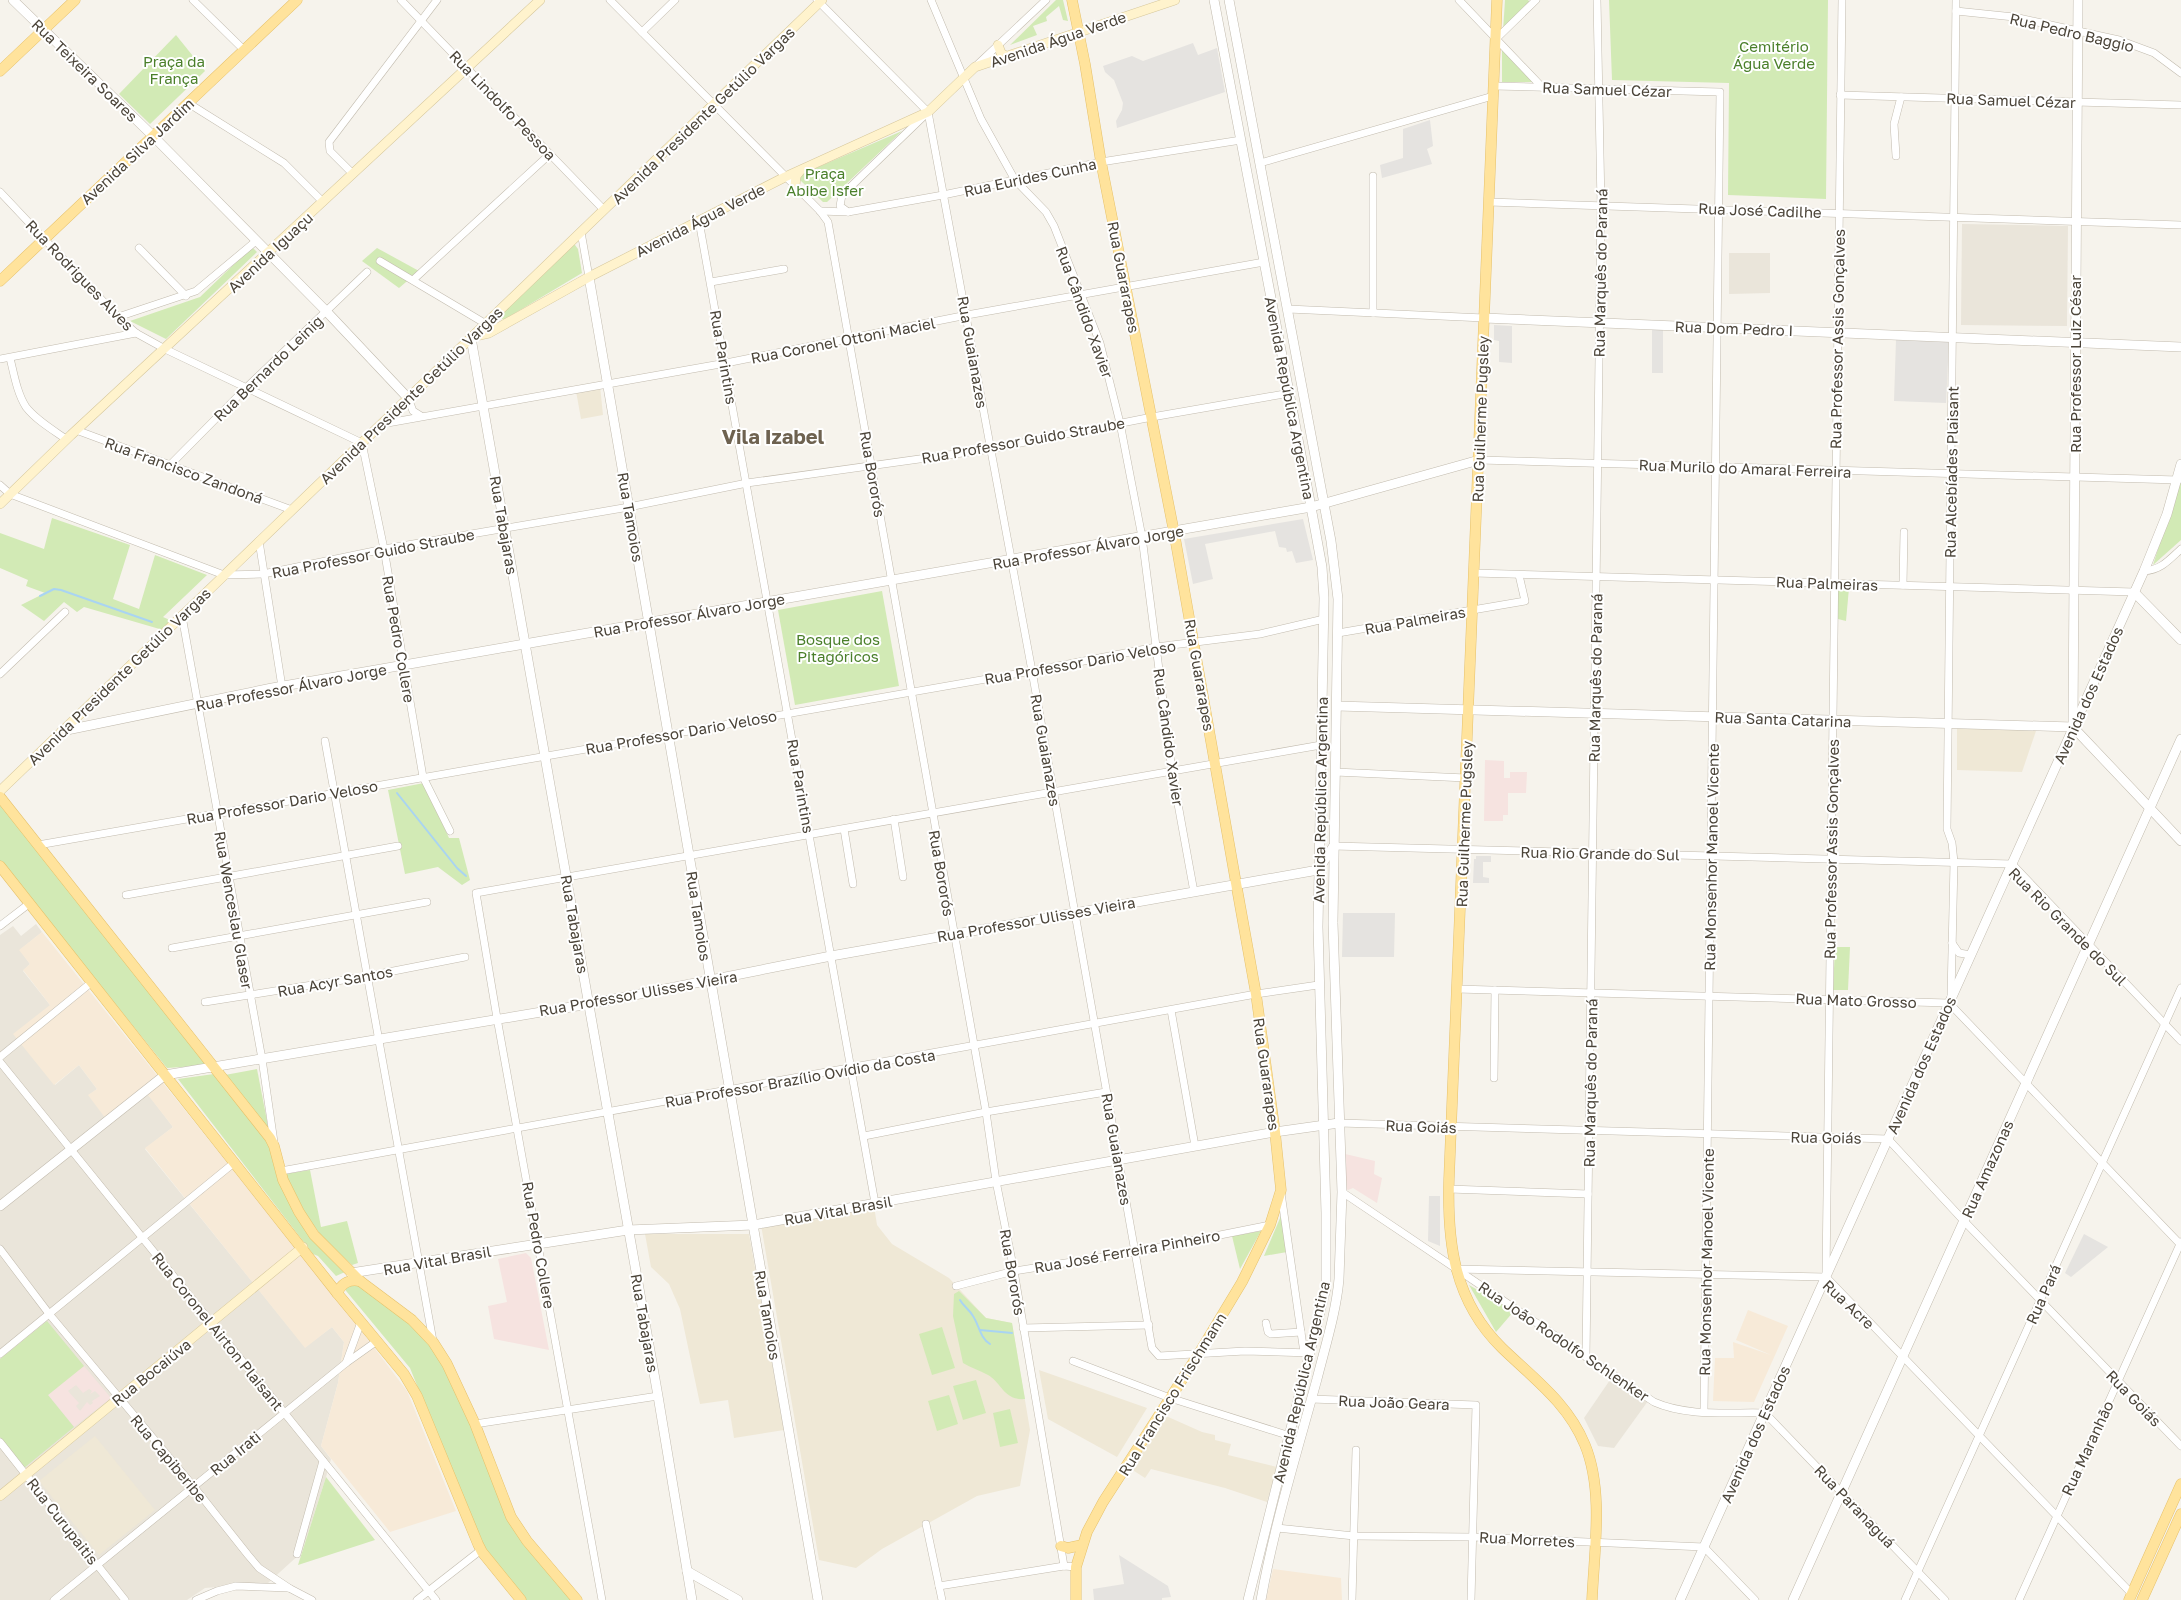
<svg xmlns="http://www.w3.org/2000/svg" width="2181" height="1600" font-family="'Golos Text',sans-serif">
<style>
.residential{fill:#eae5da}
.commercial{fill:#f7ead8}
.education{fill:#efe8d6}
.medical{fill:#f6e3e0;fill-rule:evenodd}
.green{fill:#d2eab5}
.parking{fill:#e5e3e0}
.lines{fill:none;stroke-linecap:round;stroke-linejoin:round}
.stream{stroke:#a9d4f2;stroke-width:2}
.minor-casing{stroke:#c2bbae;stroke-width:8}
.tertiary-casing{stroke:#c2bbae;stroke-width:10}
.secondary-casing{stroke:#d6c79b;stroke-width:10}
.primary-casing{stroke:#e6c16a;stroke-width:11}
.minor{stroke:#fff;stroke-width:7}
.tertiary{stroke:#fff;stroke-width:9}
.secondary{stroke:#fff3cd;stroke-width:9}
.primary{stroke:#ffe39c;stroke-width:10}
.labels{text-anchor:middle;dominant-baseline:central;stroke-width:4;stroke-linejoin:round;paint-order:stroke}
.street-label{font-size:15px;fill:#4b4439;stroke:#fff}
.park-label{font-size:15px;fill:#4a7f2a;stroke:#fff}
.district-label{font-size:20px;font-weight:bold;fill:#6e6250;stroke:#fff}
</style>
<rect width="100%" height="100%" fill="#f6f3ec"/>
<g class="residential">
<polygon points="1962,224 2068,226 2067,326 1961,325"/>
<polygon points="1729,253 1770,253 1770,293 1729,294"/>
<polygon points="36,924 42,932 20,950 30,964 23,971 50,1005 55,1085 79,1065 97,1089 89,1095 144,1089 173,1127 145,1149 305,1347 332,1327 344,1342 338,1383 321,1446 331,1459 326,1477 302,1552 268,1583 205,1588 187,1600 0,1600 0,935 13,926 21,936"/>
<polygon points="1612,1377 1648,1401 1614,1448 1598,1446 1584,1418"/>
</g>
<g class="commercial">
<polygon points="42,932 354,1321 407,1391 456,1511 390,1532 321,1446 338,1383 344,1342 332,1327 305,1348 145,1148 173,1127 144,1090 106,1119 88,1095 97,1089 79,1065 54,1085 13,1034 50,1005 23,970 30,964 19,950"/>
<polygon points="1748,1310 1788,1326 1754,1402 1713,1401 1715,1358 1734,1358 1733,1342 1771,1355 1736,1340"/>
<polygon points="1273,1569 1341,1578 1342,1600 1266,1600"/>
</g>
<g class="education">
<polygon points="600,386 603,415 581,419 576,391"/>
<polygon points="1957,728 2037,728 2022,772 1957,770"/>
<polygon points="874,1206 877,1225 892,1244 949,1278 986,1318 1012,1323 1030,1430 1020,1486 977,1496 882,1549 856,1568 819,1560 761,1225"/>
<polygon points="645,1234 749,1234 784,1430 734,1438 728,1400 700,1404 680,1309 669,1284 651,1267"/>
<polygon points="1039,1370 1147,1408 1117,1457 1048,1419"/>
<polygon points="1166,1416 1202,1432 1215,1435 1215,1440 1231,1444 1228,1455 1277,1467 1267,1502 1225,1488 1151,1469 1145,1478 1131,1469"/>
<polygon points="95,1436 155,1510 99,1555 39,1481"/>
</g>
<g class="medical">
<polygon points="1485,760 1504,761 1504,778 1510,778 1510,772 1527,772 1526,793 1508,793 1508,815 1503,815 1503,821 1484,821"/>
<polygon points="1341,1153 1375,1161 1374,1174 1382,1178 1377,1203 1353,1188 1348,1190 1345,1188"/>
<polygon points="526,1253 531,1258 549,1350 494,1339 488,1306 507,1302 498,1259"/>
<path d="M84 1366 111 1398 74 1427 48 1395ZM76 1385 83 1393 89 1389 92 1391 90 1394 95 1391 100 1396 92 1401 93 1403 90 1405 87 1402 80 1411 76 1406 79 1403 68 1391Z"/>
</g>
<g class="green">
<polygon points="1056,0 1063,0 1068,21 1063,20 1059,6 1046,17 1047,21 1033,26 1037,35 1010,45"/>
<polygon points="1505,0 1528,0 1531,3 1503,31"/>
<polygon points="1609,0 1828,0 1826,199 1728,195 1729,83 1612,80"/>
<polygon points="176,35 205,71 150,124 119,94"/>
<polygon points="1502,50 1535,82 1502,82"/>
<polygon points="902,131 827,202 823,202 800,180 802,174"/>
<polygon points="570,245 575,245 578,249 582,273 505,319 502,319 500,316"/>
<polygon points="252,247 257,252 166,339 130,321 200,297"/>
<polygon points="377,248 419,271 399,288 362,261"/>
<polygon points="2181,476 2181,540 2153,565"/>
<polygon points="52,518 130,545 113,599 139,609 155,555 207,575 163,617 172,621 163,630 84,607 77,612 64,602 44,621 21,605 45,593 26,586 28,580 0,568 0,533 44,549"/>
<polygon points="1838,587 1849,588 1846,621 1838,619"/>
<polygon points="882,591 899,686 795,705 778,610"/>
<polygon points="424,783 449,838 459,838 470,880 462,885 438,867 405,874 388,790"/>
<polygon points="0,802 211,1065 167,1068 0,861"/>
<polygon points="1835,947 1850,947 1848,990 1833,990"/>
<polygon points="257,1069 269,1131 225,1075"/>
<polygon points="214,1074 272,1148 303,1225 327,1255 345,1272 336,1276 318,1256 313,1254 178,1079"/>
<polygon points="310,1170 321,1227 347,1221 358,1263 352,1265 324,1239 308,1218 285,1174"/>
<polygon points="1283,1211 1287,1252 1264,1256"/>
<polygon points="1261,1231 1240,1269 1232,1236"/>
<polygon points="355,1281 420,1333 442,1363 475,1431 511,1524 571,1600 526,1600 487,1553 478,1536 410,1368 342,1286"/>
<polygon points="1469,1285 1514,1311 1496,1332"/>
<path d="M959 1291 986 1318 1012 1323 1025 1399C1004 1401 1001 1382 988 1375 979 1370 971 1368 963 1363L953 1316 954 1294Z"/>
<polygon points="47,1321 84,1366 48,1395 74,1427 24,1468 0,1437 0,1359"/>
<polygon points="942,1327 955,1368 932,1375 919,1334"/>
<polygon points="976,1380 986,1413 963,1420 953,1386"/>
<polygon points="949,1395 958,1424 937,1431 928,1401"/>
<polygon points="1010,1409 1018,1443 1000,1447 993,1413"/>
<polygon points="326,1477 375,1540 298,1565"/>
</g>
<g class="parking">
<polygon points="1193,43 1198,55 1217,48 1225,92 1117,128 1116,121 1122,110 1123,103 1114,80 1105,72 1103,66 1132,56 1143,61"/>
<polygon points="1430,120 1433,146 1427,149 1432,164 1382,178 1380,165 1403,158 1403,129"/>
<polygon points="1494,325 1512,326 1512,363 1499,362 1499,341 1494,340"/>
<rect x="1652" y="330" width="11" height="43"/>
<polygon points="1896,340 1949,342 1946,403 1894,401"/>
<polygon points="1303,519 1313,560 1296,563 1292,551 1287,552 1286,548 1279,547 1275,531 1205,544 1213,579 1193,584 1184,539"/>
<polygon points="1476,856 1491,856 1491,862 1483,862 1483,877 1489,878 1489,883 1473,883 1474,859 1476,859"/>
<polygon points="1343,913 1395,913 1394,957 1342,957"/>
<polygon points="1429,1196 1440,1196 1440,1246 1428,1241"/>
<polygon points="2084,1234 2108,1247 2071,1277 2065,1273"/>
<polygon points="1119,1555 1168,1586 1171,1597 1162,1598 1162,1600 1094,1600 1093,1589 1124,1584"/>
</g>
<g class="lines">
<g class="stream">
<polyline points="40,596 54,589 61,590 152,622"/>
<polyline points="397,793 457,868 466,876"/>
<path d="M960 1300C964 1307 969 1309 973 1316 979 1325 980 1338 990 1344"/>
<polyline points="980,1330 1012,1333"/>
</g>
<g class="minor-casing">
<g id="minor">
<polyline points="193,0 244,50"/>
<polyline points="401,0 604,210"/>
<polyline points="610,0 820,211 828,222 986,1112 996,1181 1014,1271 1064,1566"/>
<polyline points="817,0 928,112"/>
<polyline points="931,0 981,119 1015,180 1046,212 1054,226 1100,343 1120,423 1142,537 1172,771 1194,892"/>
<polyline points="1459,0 1542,87"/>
<polyline points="1956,11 2014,17 2119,40 2154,53 2181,73"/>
<polyline points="642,32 675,0"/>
<polyline points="1496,39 1536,0"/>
<polyline points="977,65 1046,0"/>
<polyline points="1494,86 1720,92 1704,1412"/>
<polyline points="1840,95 2181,105"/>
<polyline points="188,103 284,163 323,202"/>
<polyline points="928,112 1032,671 1152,1348 1159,1356 1245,1351 1311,1353"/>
<polyline points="1896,156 1894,124 1901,97"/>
<polyline points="1260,163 1493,96"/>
<polyline points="353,174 330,151 329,142 437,0"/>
<polyline points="1373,176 1373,313"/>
<polyline points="0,192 118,317 136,333 165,349 362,443 384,549 423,777 450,831"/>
<polyline points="1489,202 2181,225"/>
<polyline points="820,211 848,212 943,195 1101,162 1241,140"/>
<polyline points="848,212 840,206 842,195 924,116"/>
<polyline points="699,221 875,1203"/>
<polyline points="581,232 589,277"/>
<polyline points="139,248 186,296"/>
<polyline points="380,261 486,324"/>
<polyline points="413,280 550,154"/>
<polyline points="711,282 784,269"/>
<polyline points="1288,309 1484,318"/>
<polyline points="118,317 196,291 256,241"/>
<path d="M10 358C14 374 17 393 26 407 36 420 53 430 66 439"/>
<polyline points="0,359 136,333"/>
<polyline points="408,398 413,411 421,416"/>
<polyline points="382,424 726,363 967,315 1264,262"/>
<polyline points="76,430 292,510"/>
<polyline points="1479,460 2178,480"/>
<polyline points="170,465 246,388 367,272"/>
<polyline points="0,485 10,494 224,575 263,574 384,549 629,507 747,483 991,449 1152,417 1290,393"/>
<polyline points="259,541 282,687"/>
<path d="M2144 571C2161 570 2169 560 2181 549"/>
<polyline points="1474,573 2134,592"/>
<polyline points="1903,585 1904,532"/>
<polyline points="182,616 262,1059 274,1142"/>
<polyline points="1338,633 1525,601 1519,575"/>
<polyline points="0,674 65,612"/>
<polyline points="325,741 433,1341"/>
<polyline points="1335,772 1466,778"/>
<polyline points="894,819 903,877"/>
<polyline points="844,829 853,884"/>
<polyline points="38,845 1032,671 1156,647 1260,634 1324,619"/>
<polyline points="1333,846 2012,864 2181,1041"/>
<polyline points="126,895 398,846"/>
<polyline points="0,926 30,903"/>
<polyline points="1952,943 1959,953 1971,955"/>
<polyline points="172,948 427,902"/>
<polyline points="1457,989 1949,1003 2181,1245"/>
<polyline points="1951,996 1954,862 1952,843 1947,829 1956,0"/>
<polyline points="205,1002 368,976 465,957"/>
<polyline points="1171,1010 1195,1146"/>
<polyline points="0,1057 92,982"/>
<polyline points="0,1062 436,1600"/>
<polyline points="1494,1078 1495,990"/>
<polyline points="1339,1123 1888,1139 1964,1221 2181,1446"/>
<polyline points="864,1136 986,1112 1106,1092"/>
<polyline points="281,1171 1256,994 1318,985"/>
<polyline points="1449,1189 1588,1194"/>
<path d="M1342 1192 1654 1402C1688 1417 1729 1412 1765 1413L1945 1600"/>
<polyline points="1281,1193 1304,1353"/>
<polyline points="0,1249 50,1315 194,1487 248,1555 259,1568 289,1588"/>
<polyline points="1455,1269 1826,1277 2132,1594"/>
<polyline points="1826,1275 1842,0"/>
<polyline points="956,1286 1014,1271 1135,1252 1270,1225"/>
<polyline points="1266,1323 1268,1332 1271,1334 1301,1332"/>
<polyline points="1023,1328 1149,1325"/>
<polyline points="0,1354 235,1162"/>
<polyline points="1586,1357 1601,205 1597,0"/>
<polyline points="1073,1361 1170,1398 1290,1436"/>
<polyline points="346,1363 361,1322"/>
<polyline points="1311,1399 1476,1405 1471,1600"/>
<polyline points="475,1424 658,1396"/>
<polyline points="0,1442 125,1600"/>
<polyline points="926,1524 942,1600"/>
<polyline points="1277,1528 1354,1536 1472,1537 1704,1547 1755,1600"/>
<polyline points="297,1554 323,1461"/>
<polyline points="939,1586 1064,1566 1076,1567"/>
<polyline points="54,1600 346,1363 377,1341"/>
<polyline points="196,1600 217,1591 236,1586 289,1588 312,1600"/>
<polyline points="417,1600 481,1550"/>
<polyline points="602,1600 497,1018 476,893 1321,745"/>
<polyline points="1352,1600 1356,1450"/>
<polyline points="1905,1600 2181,988"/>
<polyline points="2019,1600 2181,1242"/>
</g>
</g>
<g class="tertiary-casing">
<g id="tertiary">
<polyline points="13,0 153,136 326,311 408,398"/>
<polyline points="1214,0 1311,507 1322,567 1324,598 1318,927 1326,1213 1326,1288 1248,1600"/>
<path d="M1229 0 1331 541 1338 599 1333 923 1342 1192 1339 1279C1336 1313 1325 1347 1317 1379 1297 1452 1274 1526 1261 1600"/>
<polyline points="589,277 818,1600"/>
<polyline points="1484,318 2181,347"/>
<polyline points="471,338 658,1396 692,1600"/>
<polyline points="2134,592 2181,640"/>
<polyline points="1337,706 2073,727 2181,841"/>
<polyline points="2073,722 2078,0"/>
<polyline points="62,731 272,688 1311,507 1479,460"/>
<polyline points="0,1206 165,1075 589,1004 831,956 1318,870 1333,847"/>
<polyline points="351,1273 628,1230 753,1225 1275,1132 1339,1123"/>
<polyline points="687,1571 738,1600"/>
<polyline points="1680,1600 2144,571 2167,514 2181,464"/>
<polyline points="1793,1600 2181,739"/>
</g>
</g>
<g class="secondary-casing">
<g id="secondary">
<polyline points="998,45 1001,53 1007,57"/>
<polyline points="795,186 796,176 800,171"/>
<polyline points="471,337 489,333 589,277 785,177 928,112 975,67 1175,0"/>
<polyline points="0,504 71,435 540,0"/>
<polyline points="0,791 822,0"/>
<polyline points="0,1496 303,1247"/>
</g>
</g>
<g class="primary-casing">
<g id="primary">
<polyline points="1072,0 1085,64 1101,162 1174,532 1236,883 1256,994 1275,1132 1281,1190 1270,1225 1242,1282 1198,1355 1103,1502 1087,1532 1076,1567 1076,1600"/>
<path d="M1497 0 1449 1179C1447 1243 1454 1301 1502 1348 1533 1378 1568 1403 1585 1445 1604 1491 1594 1552 1592 1600"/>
<polyline points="0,71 75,0"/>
<polyline points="0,281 297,0"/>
<polyline points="0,797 270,1138 274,1146 283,1180 299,1212 314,1235 360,1281 412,1320 433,1342 447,1364 475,1424 511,1517 527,1541 577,1600"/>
<polyline points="0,866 337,1293 404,1374 417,1396 478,1544 482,1552 521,1600"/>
<path d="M337 1293C342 1283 349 1279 360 1281"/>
<polyline points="1061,1546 1068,1548 1082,1545"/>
<polyline points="2129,1600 2181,1484"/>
<polyline points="2142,1600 2181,1514"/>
</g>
</g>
<use href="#minor" class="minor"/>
<use href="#tertiary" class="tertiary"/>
<use href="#secondary" class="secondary"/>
<use href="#primary" class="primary"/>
</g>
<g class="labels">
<g class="street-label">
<text transform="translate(2072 32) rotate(13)">Rua Pedro Baggio</text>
<text transform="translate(1058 39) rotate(-19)">Avenida Água Verde</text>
<text transform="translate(85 70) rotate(44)">Rua Teixeira Soares</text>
<text transform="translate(1607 89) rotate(2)">Rua Samuel Cézar</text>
<text transform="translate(2011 100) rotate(2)">Rua Samuel Cézar</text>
<text transform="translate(503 105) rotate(46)">Rua Lindolfo Pessoa</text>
<text transform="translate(703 115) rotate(-44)">Avenida Presidente Getúlio Vargas</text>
<text transform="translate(137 151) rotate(-43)">Avenida Silva Jardim</text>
<text transform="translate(1030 177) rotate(-12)">Rua Eurides Cunha</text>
<text transform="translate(1760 210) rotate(2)">Rua José Cadilhe</text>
<text transform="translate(700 220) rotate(-27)">Avenida Água Verde</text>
<text transform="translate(270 252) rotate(-43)">Avenida Iguaçu</text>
<text transform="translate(1600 273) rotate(-89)">Rua Marquês do Paraná</text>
<text transform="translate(80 275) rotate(46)">Rua Rodrigues Alves</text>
<text transform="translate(1124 277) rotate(79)">Rua Guararapes</text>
<text transform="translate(1085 312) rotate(70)">Rua Cândido Xavier</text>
<text transform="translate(1734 328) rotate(2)">Rua Dom Pedro I</text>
<text transform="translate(1837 339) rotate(-89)">Rua Professor Assis Gonçalves</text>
<text transform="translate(843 340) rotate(-11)">Rua Coronel Ottoni Maciel</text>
<text transform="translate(973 352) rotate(80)">Rua Guaianazes</text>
<text transform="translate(724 357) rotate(80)">Rua Parintins</text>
<text transform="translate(2075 364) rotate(-90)">Rua Professor Luiz César</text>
<text transform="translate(268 368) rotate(-44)">Rua Bernardo Leinig</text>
<text transform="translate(411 395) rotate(-44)">Avenida Presidente Getúlio Vargas</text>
<text transform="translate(1290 398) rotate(79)">Avenida República Argentina</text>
<text transform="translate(1480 419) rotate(-88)">Rua Guilherme Pugsley</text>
<text transform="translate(1023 440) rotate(-10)">Rua Professor Guido Straube</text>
<text transform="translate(1745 468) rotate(2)">Rua Murilo do Amaral Ferreira</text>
<text transform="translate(184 470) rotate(20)">Rua Francisco Zandoná</text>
<text transform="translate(1951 472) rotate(-89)">Rua Alcebíades Plaisant</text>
<text transform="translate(873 474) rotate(80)">Rua Bororós</text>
<text transform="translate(631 517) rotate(80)">Rua Tamoios</text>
<text transform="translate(504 525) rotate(80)">Rua Tabajaras</text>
<text transform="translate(1088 547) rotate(-10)">Rua Professor Álvaro Jorge</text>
<text transform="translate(373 553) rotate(-11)">Rua Professor Guido Straube</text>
<text transform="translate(1827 583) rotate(2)">Rua Palmeiras</text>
<text transform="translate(689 615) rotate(-10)">Rua Professor Álvaro Jorge</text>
<text transform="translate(1415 620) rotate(-10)">Rua Palmeiras</text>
<text transform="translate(399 639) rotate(80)">Rua Pedro Collere</text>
<text transform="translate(1080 662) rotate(-10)">Rua Professor Dario Veloso</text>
<text transform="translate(1200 675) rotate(80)">Rua Guararapes</text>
<text transform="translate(119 676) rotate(-44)">Avenida Presidente Getúlio Vargas</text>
<text transform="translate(1595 678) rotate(-89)">Rua Marquês do Paraná</text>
<text transform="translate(291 687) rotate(-11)">Rua Professor Álvaro Jorge</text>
<text transform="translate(2088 695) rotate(-66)">Avenida dos Estados</text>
<text transform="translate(1783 719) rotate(2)">Rua Santa Catarina</text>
<text transform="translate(681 732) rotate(-10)">Rua Professor Dario Veloso</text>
<text transform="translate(1169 737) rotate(82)">Rua Cândido Xavier</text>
<text transform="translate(1046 750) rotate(80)">Rua Guaianazes</text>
<text transform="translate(801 786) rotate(80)">Rua Parintins</text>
<text transform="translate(1320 800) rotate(-89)">Avenida República Argentina</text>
<text transform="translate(282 802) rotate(-10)">Rua Professor Dario Veloso</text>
<text transform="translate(1464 824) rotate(-88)">Rua Guilherme Pugsley</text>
<text transform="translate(1831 849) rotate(-89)">Rua Professor Assis Gonçalves</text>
<text transform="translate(1600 853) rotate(1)">Rua Rio Grande do Sul</text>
<text transform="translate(1711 857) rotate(-89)">Rua Monsenhor Manoel Vicente</text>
<text transform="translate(942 873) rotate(80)">Rua Bororós</text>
<text transform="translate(234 910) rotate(80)">Rua Wenceslau Glaser</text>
<text transform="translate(699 916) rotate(81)">Rua Tamoios</text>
<text transform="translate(1036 919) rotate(-10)">Rua Professor Ulisses Vieira</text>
<text transform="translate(575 924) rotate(80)">Rua Tabajaras</text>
<text transform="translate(2068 926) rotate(45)">Rua Rio Grande do Sul</text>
<text transform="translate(335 981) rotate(-10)">Rua Acyr Santos</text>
<text transform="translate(638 993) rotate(-10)">Rua Professor Ulisses Vieira</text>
<text transform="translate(1856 1000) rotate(2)">Rua Mato Grosso</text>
<text transform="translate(1921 1065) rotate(-66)">Avenida dos Estados</text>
<text transform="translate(1267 1074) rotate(82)">Rua Guararapes</text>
<text transform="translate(800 1078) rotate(-10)">Rua Professor Brazílio Ovídio da Costa</text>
<text transform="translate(1590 1083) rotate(-89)">Rua Marquês do Paraná</text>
<text transform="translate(1421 1126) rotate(2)">Rua Goiás</text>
<text transform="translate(1826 1137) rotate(1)">Rua Goiás</text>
<text transform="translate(1117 1149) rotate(80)">Rua Guaianazes</text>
<text transform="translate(1987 1169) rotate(-66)">Rua Amazonas</text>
<text transform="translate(838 1210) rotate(-10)">Rua Vital Brasil</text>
<text transform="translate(539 1245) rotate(80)">Rua Pedro Collere</text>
<text transform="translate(1127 1251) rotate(-10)">Rua José Ferreira Pinheiro</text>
<text transform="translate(437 1260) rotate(-10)">Rua Vital Brasil</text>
<text transform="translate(1706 1262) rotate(-89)">Rua Monsenhor Manoel Vicente</text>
<text transform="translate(1013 1272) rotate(80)">Rua Bororós</text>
<text transform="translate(2043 1294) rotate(-66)">Rua Pará</text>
<text transform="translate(1849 1304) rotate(43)">Rua Acre</text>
<text transform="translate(768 1315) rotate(80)">Rua Tamoios</text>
<text transform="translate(645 1323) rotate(80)">Rua Tabajaras</text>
<text transform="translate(218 1331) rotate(51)">Rua Coronel Airton Plaisant</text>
<text transform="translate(1564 1341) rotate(34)">Rua João Rodolfo Schlenker</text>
<text transform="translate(151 1372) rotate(-39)">Rua Bocaiúva</text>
<text transform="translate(1301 1382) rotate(-77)">Avenida República Argentina</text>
<text transform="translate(1172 1394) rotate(-58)">Rua Francisco Frischmann</text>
<text transform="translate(2134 1398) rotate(46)">Rua Goiás</text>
<text transform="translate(1394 1402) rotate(2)">Rua João Geara</text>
<text transform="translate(1755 1434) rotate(-66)">Avenida dos Estados</text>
<text transform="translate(2087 1448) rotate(-65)">Rua Maranhão</text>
<text transform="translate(235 1453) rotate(-39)">Rua Irati</text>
<text transform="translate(169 1458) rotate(50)">Rua Capiberibe</text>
<text transform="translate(1855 1506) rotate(46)">Rua Paranaguá</text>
<text transform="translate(63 1521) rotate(52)">Rua Curupaitis</text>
<text transform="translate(1527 1539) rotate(3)">Rua Morretes</text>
</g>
<g class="park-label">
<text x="1774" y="46">Cemitério<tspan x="1774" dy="17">Água Verde</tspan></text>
<text x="174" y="61">Praça da<tspan x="174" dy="17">França</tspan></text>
<text x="825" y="173">Praça<tspan x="825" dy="17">Abibe Isfer</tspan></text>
<text x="838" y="639">Bosque dos<tspan x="838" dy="17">Pitagóricos</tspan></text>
</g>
<g class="district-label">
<text x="773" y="436">Vila Izabel</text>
</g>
</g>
</svg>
